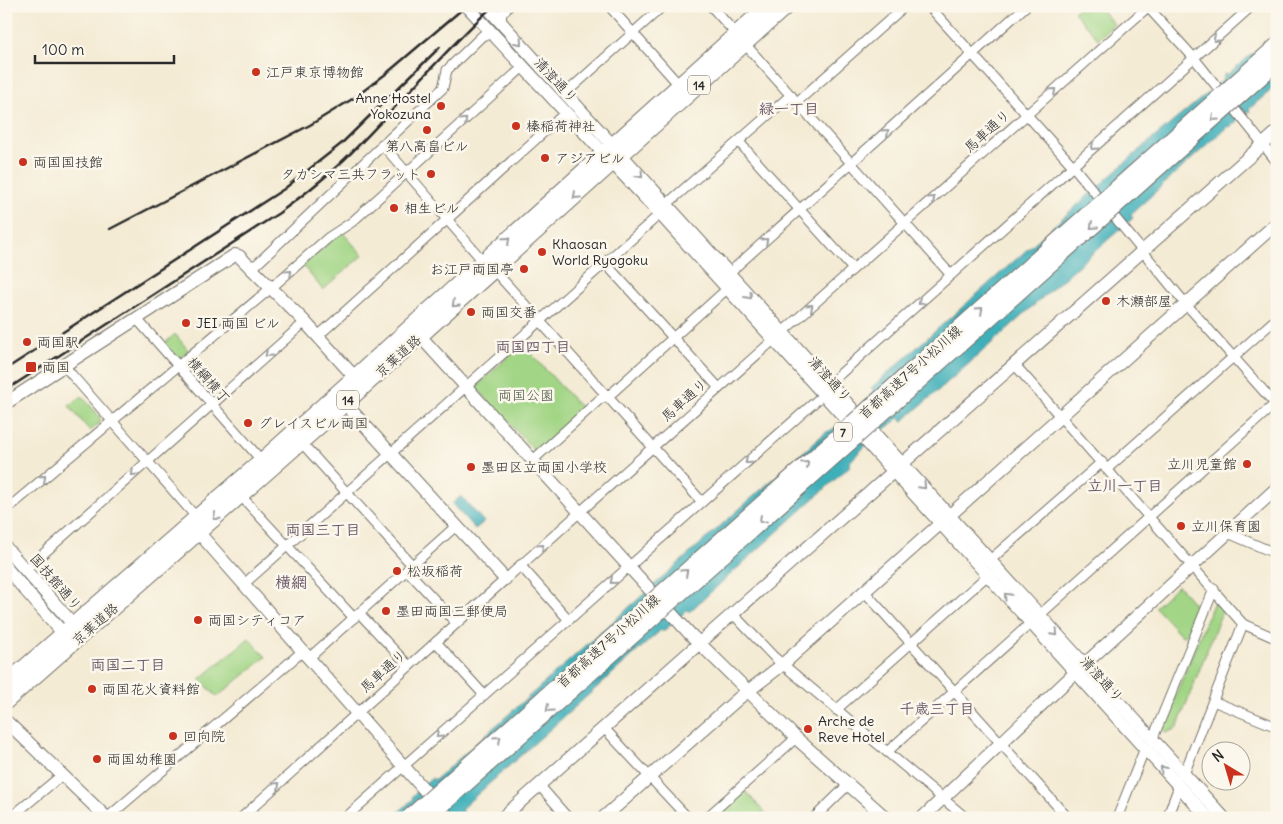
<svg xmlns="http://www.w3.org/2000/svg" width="1283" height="824" font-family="Delius,'Klee One',sans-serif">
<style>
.green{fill:#a2d585;stroke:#668058}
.water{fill:#3eafb9;stroke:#346d72}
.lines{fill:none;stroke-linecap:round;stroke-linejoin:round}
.street-casing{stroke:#716e66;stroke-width:11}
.secondary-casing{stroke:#716e66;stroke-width:14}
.highway-casing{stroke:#716e66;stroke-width:18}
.street{stroke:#fff;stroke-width:9}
.secondary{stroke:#fff;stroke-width:12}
.highway{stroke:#fff;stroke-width:16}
.rail{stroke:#2b2b2b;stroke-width:2.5}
.highway-bridge-casing{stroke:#716e66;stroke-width:18;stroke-linecap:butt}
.highway-bridge{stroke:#fff;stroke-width:16}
.oneway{stroke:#a0a0a0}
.poi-dot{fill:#c8321e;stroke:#fbf7ec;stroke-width:2}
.labels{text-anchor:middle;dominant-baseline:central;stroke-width:5;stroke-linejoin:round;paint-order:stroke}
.shield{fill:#fbf7ec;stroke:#696865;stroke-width:1}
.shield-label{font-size:12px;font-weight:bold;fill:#2b2b2b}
.poi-label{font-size:14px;fill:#2b2b2b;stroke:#fbf7ec;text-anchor:start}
.street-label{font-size:14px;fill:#2b2b2b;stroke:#fbf7ec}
.park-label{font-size:14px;fill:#495642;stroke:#fbf7ec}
.neighbourhood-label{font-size:15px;font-weight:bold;fill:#6b586a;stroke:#fbf7ec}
.quarter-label{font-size:16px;font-weight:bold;fill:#6b586a;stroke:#fbf7ec}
</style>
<rect width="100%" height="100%" fill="#fbf7ec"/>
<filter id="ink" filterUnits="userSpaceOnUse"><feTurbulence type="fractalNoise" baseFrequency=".02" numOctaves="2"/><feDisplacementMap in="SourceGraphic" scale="10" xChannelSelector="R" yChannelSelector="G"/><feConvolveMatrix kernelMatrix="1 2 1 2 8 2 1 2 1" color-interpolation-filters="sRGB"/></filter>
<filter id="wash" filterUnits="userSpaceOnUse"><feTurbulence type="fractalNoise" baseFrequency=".0096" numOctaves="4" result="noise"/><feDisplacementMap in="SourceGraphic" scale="20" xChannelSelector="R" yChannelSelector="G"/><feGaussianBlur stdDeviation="1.12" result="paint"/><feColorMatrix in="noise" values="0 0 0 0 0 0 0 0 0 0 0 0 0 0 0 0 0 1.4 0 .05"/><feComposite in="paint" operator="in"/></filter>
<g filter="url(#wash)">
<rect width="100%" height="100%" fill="#f4ebd4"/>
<g class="green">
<polygon points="1080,6 1098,6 1114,24 1098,39 1074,12"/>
<polygon points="342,232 363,255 323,290 303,266"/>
<polygon points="175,334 189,351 177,361 163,345"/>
<polygon points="522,344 582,409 536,453 476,387"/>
<polygon points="82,396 100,417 100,423 90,431 69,406"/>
<polygon points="1178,585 1197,608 1186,635 1182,636 1155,607"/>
<polygon points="1213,604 1218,604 1223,609 1177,728 1166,733 1162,728"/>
<polygon points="249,638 266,657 217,697 200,679"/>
<polygon points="745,791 770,818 715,818"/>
</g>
<g class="water">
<path d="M1277 33V85L1249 109 1250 112H1247L1230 127 1228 126 1131 214 1133 218C1055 284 981 355 903 421L899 418C881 431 864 446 849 463L850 466 689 612 687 610 663 632 661 630 461 809 463 812 457 818H392L413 799 412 796 432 778 435 780 826 432C839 429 864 402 874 391L871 388 1145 145 1222 81 1225 73 1227 75Z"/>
<polygon points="461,496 484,522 475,529 452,504"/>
</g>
</g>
<g filter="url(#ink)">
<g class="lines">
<g class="street-casing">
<g id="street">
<polyline points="609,6 680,86"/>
<polyline points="711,6 951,275"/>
<polyline points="929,6 1073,166 1185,303 1277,406"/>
<polyline points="1147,6 1194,58 1277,162"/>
<polyline points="501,22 502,13 509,6"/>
<polyline points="566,93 663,6"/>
<polyline points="797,102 905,6"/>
<polyline points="739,142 853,269"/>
<polyline points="382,144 483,261"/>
<polyline points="667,204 791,95"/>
<polyline points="605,263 719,388"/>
<polyline points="249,266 257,264 443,88 447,70 483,35 493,35"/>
<polyline points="493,269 702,502"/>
<polyline points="729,273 1026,6"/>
<polyline points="136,318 262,461"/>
<polyline points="318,336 565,113"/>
<polyline points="1015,365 1243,624 1277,639"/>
<polyline points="59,368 68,370 72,375 197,518"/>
<polyline points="301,442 412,565"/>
<polyline points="533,460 599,400 612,393 728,288"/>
<polyline points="1107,469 1277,318"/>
<polyline points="241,496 354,618"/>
<polyline points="6,510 271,288 329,237 352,222 523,67"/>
<polyline points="1228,533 1277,554"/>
<polyline points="989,561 1102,462"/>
<polyline points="520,565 569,620"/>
<polyline points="25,570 305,322"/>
<polyline points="407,570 456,623"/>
<polyline points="244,584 660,214"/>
<polyline points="864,591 1068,818"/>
<polyline points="359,613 409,666"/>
<polyline points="733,614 774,657 966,818"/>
<polyline points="436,642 484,695"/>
<polyline points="309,658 456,526"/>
<polyline points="1213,701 1277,727"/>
<polyline points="836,710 988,575"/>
<polyline points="604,728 688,818"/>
<polyline points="1153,738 1214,589"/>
<polyline points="887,752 1277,402"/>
<polyline points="1184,774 1243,624"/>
<polyline points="539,785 568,818"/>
<polyline points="10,818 62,775"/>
<polyline points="107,818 303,651"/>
<polyline points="241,818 580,512 1149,6"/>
<polyline points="345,818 824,394 829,384 1252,6"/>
<polyline points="706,818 796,738"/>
<polyline points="814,818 848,785"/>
<polyline points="1117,818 1145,748"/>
<polyline points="1167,818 1179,786"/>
</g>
</g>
<g class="secondary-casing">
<g id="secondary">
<polyline points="467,6 660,214 1208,818"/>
<polyline points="486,6 1224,818"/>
<polyline points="420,336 690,634 796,738 886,818"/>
<polyline points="340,398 505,579"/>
<polyline points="6,403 235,255 239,256 305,322 360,383"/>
<polyline points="199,533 449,818"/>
<polyline points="6,548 79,631"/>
<polyline points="6,568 69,640"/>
<polyline points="6,721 107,818"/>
<polyline points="502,818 1277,132"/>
<polyline points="603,818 739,698 782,665 1277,223"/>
<polyline points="922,818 1076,672 1277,488"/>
</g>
</g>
<g class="highway-casing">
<g id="highway">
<polyline points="6,684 262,461 768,6"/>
<polyline points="6,701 345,403 786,6"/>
</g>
</g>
<use href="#street" class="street"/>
<use href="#secondary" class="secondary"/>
<use href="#highway" class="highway"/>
<g class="rail">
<polyline points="110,229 310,125 354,98 387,73 466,6"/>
<polyline points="6,369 284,189 341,144 440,47"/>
<path d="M6 390 279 213C305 194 330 174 352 152 400 104 443 52 493 6"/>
</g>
<g class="highway-bridge-casing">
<g id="highway-bridge">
<polyline points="409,818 1277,46"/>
<polyline points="427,818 1277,62"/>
</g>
</g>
<use href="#highway-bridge" class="highway-bridge"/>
</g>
<defs><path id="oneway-chevron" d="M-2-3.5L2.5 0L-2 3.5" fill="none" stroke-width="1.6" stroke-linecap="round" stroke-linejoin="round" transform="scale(1.25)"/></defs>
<g class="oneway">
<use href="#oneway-chevron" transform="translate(1216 39) rotate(138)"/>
<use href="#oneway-chevron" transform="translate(519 42) rotate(48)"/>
<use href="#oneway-chevron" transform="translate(1053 91) rotate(-42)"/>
<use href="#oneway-chevron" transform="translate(1214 118) rotate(138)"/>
<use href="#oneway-chevron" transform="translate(464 121) rotate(-43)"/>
<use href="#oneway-chevron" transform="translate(886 132) rotate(-42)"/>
<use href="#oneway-chevron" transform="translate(1094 147) rotate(138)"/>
<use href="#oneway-chevron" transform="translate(640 175) rotate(48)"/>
<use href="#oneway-chevron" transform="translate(576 196) rotate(138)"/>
<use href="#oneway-chevron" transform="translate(932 199) rotate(-42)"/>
<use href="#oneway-chevron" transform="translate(1093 226) rotate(138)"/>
<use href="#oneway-chevron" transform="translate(507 240) rotate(-41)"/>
<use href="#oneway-chevron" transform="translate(765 241) rotate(-42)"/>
<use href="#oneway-chevron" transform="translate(289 273) rotate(-42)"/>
<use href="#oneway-chevron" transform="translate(749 296) rotate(48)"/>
<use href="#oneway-chevron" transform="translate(921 302) rotate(138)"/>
<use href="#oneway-chevron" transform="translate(455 304) rotate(137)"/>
<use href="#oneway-chevron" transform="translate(810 307) rotate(-42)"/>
<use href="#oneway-chevron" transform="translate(980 310) rotate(-42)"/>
<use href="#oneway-chevron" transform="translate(268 354) rotate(138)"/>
<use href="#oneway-chevron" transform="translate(748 461) rotate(139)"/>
<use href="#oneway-chevron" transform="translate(806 464) rotate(-42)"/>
<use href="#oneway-chevron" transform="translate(134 473) rotate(138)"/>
<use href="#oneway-chevron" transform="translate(43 478) rotate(-40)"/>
<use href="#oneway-chevron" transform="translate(923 486) rotate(47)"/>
<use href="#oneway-chevron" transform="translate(216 517) rotate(139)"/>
<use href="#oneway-chevron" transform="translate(762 520) rotate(138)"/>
<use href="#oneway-chevron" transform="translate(541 547) rotate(-42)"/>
<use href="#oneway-chevron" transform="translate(685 572) rotate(-42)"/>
<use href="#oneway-chevron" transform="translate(613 581) rotate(139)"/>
<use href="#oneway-chevron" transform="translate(1007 596) rotate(-133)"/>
<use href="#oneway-chevron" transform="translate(1055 633) rotate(47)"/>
<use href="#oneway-chevron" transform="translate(549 709) rotate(138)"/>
<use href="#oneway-chevron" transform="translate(439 735) rotate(138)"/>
<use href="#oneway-chevron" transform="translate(498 739) rotate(-42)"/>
<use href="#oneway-chevron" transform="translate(1163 769) rotate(-132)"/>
<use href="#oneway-chevron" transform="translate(277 785) rotate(-42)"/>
</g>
</g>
<g class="poi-dot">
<circle cx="256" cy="72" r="5"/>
<circle cx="441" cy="106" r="5"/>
<circle cx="516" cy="126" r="5"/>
<circle cx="427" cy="130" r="5"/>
<circle cx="545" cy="158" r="5"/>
<circle cx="23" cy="162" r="5"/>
<circle cx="431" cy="174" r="5"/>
<circle cx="394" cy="208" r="5"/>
<circle cx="542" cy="252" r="5"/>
<circle cx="524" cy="269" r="5"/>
<circle cx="1106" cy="301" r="5"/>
<circle cx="471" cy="312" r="5"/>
<circle cx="186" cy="323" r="5"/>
<circle cx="27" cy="342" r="5"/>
<rect x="25" y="361" width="12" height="12" rx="2.5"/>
<circle cx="248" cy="423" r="5"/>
<circle cx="1247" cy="464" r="5"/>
<circle cx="471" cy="467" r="5"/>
<circle cx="1181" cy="526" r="5"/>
<circle cx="397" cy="571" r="5"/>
<circle cx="386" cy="611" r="5"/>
<circle cx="198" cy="620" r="5"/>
<circle cx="92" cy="689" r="5"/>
<circle cx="808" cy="729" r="5"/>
<circle cx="173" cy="736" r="5"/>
<circle cx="97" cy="759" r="5"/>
</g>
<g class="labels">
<g class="shield">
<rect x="688" y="75.5" width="22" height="19" rx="4"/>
<rect x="337" y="390.5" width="22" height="19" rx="4"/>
<rect x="834" y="422.5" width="18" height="19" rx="4"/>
</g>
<g class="shield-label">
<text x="699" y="85">14</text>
<text x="348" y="400">14</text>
<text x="843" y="432">7</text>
</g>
<g class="poi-label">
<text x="266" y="72">江戸東京博物館</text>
<text x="431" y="98" text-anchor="end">Anne Hostel<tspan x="431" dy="16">Yokozuna</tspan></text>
<text x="526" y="126">榛稲荷神社</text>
<text x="427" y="146" text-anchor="middle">第八高畠ビル</text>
<text x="555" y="158">アジアビル</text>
<text x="33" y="162">両国国技館</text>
<text x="421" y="174" text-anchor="end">タカシマ三共フラット</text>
<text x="404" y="208">相生ビル</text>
<text x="552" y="244">Khaosan<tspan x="552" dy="16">World Ryogoku</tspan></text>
<text x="514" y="269" text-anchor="end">お江戸両国亭</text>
<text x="1116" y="301">木瀬部屋</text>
<text x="481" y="312">両国交番</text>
<text x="196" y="323">JEI 両国 ビル</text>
<text x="37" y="342">両国駅</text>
<text x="42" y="367">両国</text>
<text x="258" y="423">グレイスビル両国</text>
<text x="1237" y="464" text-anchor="end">立川児童館</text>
<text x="481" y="467">墨田区立両国小学校</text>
<text x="1191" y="526">立川保育園</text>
<text x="407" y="571">松坂稲荷</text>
<text x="396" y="611">墨田両国三郵便局</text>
<text x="208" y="620">両国シティコア</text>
<text x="102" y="689">両国花火資料館</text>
<text x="818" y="721">Arche de<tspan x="818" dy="16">Reve Hotel</tspan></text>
<text x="183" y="736">回向院</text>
<text x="107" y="759">両国幼稚園</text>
</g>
<g class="street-label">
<text transform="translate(556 80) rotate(47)">清澄通り</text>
<text transform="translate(987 131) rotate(-42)">馬車通り</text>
<text transform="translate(398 356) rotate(-42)">京葉道路</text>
<text transform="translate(910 372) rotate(-42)">首都高速7号小松川線</text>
<text transform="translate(830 379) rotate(48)">清澄通り</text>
<text transform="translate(209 380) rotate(49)">横綱横丁</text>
<text transform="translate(684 400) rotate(-42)">馬車通り</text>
<text transform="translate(56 582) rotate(49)">国技館通り</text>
<text transform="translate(95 624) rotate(-41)">京葉道路</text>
<text transform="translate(608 641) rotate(-42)">首都高速7号小松川線</text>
<text transform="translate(383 671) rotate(-42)">馬車通り</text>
<text transform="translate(1102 679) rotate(48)">清澄通り</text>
</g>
<g class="park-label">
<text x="526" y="395">両国公園</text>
</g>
<g class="neighbourhood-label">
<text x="789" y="108">緑一丁目</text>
<text x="533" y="346">両国四丁目</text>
<text x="1125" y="485">立川一丁目</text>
<text x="323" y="529">両国三丁目</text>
<text x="128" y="664">両国二丁目</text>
<text x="937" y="708">千歳三丁目</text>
</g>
<g class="quarter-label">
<text x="291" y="582">横網</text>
</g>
</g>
<rect width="1283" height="824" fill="none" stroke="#fbf7ec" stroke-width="25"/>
<g transform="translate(1226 766) rotate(322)"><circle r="24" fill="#fbf7ec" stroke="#a8a59f"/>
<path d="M0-4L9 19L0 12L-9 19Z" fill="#c8321e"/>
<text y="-8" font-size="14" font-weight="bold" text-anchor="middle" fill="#2b2b2b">N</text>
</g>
<path d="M35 55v8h139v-8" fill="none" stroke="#2b2b2b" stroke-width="2.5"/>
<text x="42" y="55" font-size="15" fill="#2b2b2b" stroke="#fbf7ec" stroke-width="4" paint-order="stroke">100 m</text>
</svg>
